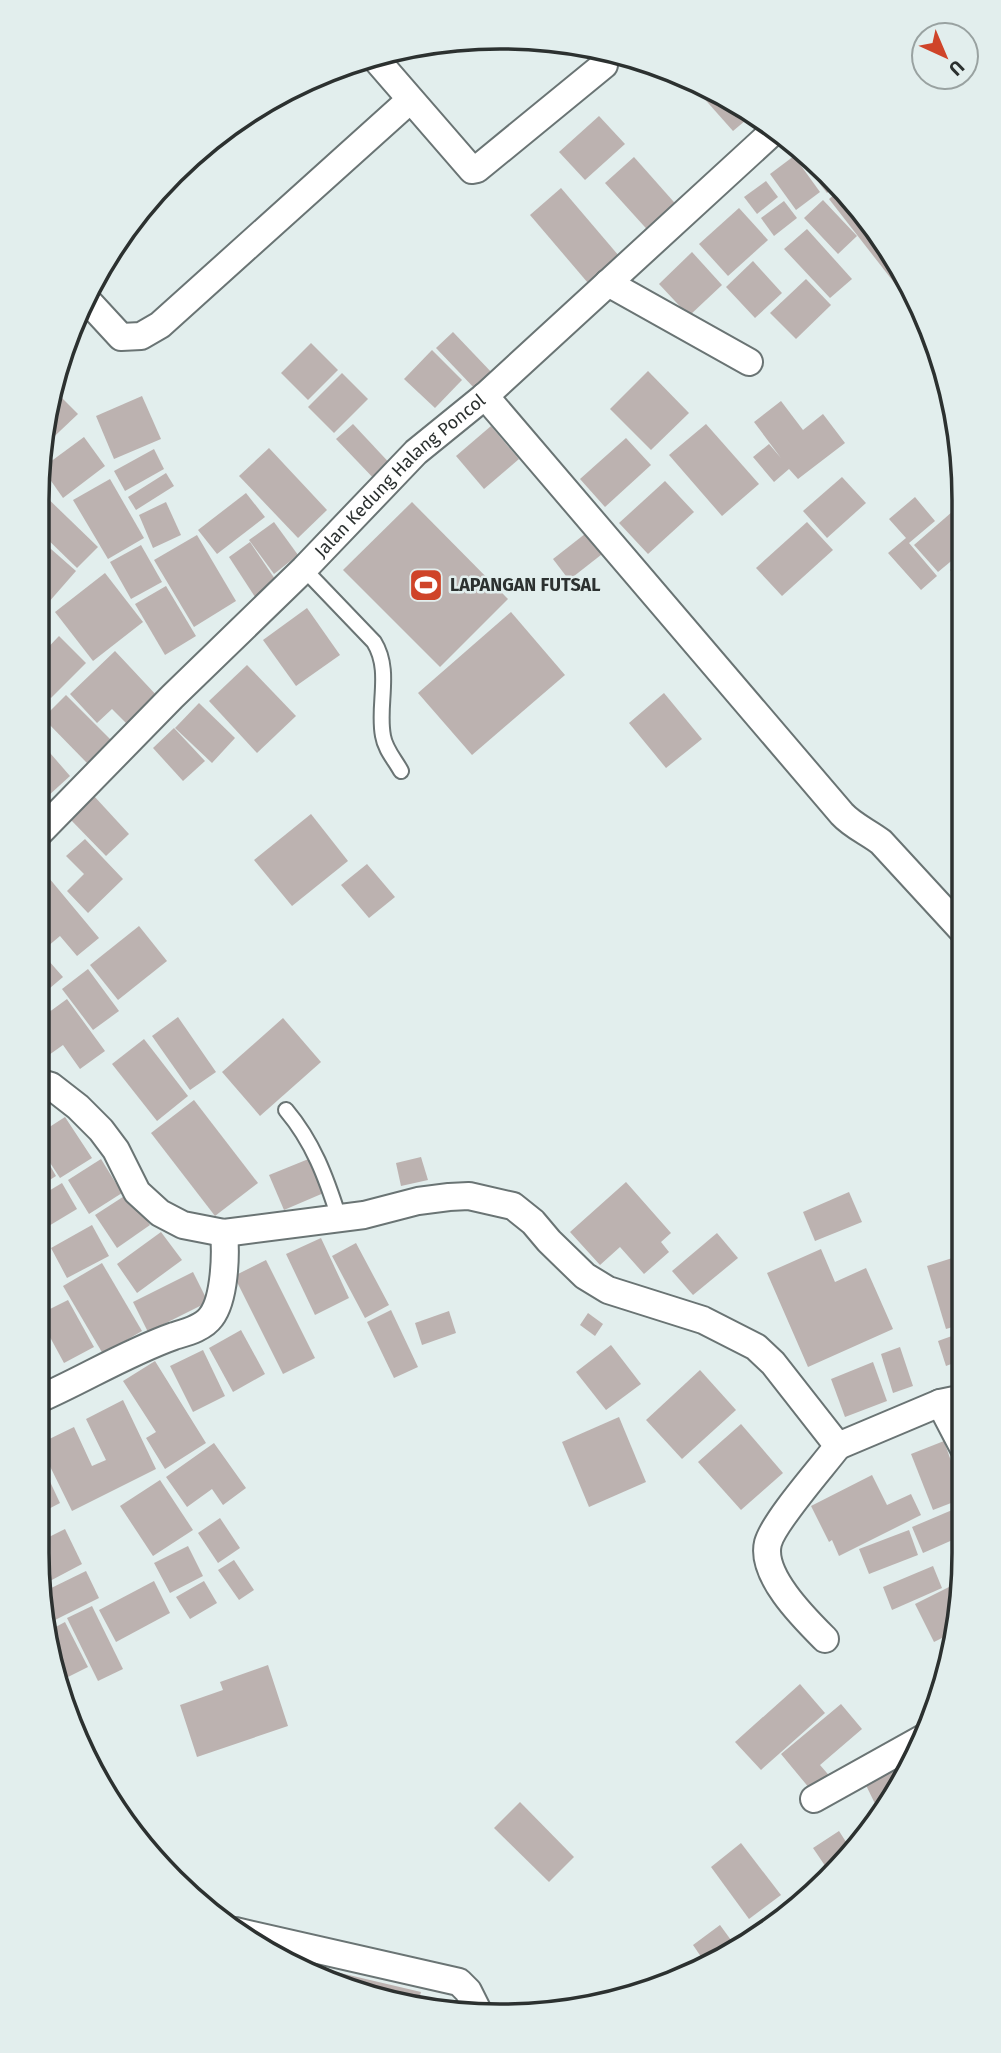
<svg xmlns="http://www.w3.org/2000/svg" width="1001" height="2053" font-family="'Fira Sans',sans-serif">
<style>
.building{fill:#bcb2b0}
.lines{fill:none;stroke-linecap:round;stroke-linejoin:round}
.lane-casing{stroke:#6a7474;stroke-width:18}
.street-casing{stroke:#6a7474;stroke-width:30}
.lane{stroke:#fff;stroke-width:14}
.street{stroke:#fff;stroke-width:26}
.labels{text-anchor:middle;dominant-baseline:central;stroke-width:5;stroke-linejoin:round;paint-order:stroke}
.street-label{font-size:18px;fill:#2c3130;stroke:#e2eeed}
.poi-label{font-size:18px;font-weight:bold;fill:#2c3130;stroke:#e2eeed;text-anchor:start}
.rim{fill:none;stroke:#2c3130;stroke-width:3.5}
</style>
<rect width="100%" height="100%" fill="#e2eeed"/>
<g class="building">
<polygon points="697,83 747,112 752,115 733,131 693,86"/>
<polygon points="599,116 625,144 585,180 559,152"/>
<polygon points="794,156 820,192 796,210 770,174"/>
<polygon points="634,157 681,210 653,236 605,183"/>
<polygon points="815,164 836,186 827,193 808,169"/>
<polygon points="766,181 778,197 757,214 744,197"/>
<polygon points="561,188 619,256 588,283 530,215"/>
<polygon points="840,190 869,219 903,279 896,285 829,199"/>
<polygon points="823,200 857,236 838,254 804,218"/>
<polygon points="784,201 797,218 774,236 761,218"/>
<polygon points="739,208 768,240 728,276 699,244"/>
<polygon points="807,229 852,279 830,298 784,249"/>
<polygon points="692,252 722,285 689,316 659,284"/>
<polygon points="753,261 782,293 755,318 726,287"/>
<polygon points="806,279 831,305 796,339 770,313"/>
<polygon points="907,284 923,313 920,315 901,288"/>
<polygon points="453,332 494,375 477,391 436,348"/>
<polygon points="311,343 338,370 308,400 281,373"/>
<polygon points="432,350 462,380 435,408 404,379"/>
<polygon points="648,371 689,413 651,450 610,409"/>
<polygon points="342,373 368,399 334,433 308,407"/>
<polygon points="54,390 78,414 42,448 46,410 51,393"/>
<polygon points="142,396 161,439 114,459 96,416"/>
<polygon points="781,401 803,430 823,414 845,443 798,479 789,469 774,482 753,457 769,444 781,458 754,422"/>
<polygon points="353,424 395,469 379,484 336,439"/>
<polygon points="706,424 759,484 722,516 669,455"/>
<polygon points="491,426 519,459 484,489 456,456"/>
<polygon points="84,437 105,466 63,498 42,468"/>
<polygon points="626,438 651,465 605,507 580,479"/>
<polygon points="269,448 327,510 298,538 239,476"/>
<polygon points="154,449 164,469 125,491 114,471"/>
<polygon points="166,473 174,486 136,510 128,497"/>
<polygon points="842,477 866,503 827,538 803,511"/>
<polygon points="110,479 144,538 108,559 73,500"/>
<polygon points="665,481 694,512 648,554 619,523"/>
<polygon points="38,489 98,547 77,568 37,529"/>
<polygon points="246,493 265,517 217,554 198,530"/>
<polygon points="915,497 935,521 909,543 937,576 921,590 888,553 906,538 889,519"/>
<polygon points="166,502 181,535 153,548 139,515"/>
<polygon points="412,502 508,599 440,667 343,570"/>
<polygon points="960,505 961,553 938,572 914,545"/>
<polygon points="274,522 298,555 274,574 249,540"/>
<polygon points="807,522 833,550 782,596 756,568"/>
<polygon points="590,530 606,551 569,580 553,559"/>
<polygon points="197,535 236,601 194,627 154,560"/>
<polygon points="43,542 76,571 48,603 37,592 37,549"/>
<polygon points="250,542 279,585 257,600 229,557"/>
<polygon points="141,545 162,582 131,599 110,562"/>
<polygon points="961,561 961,582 950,570"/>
<polygon points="105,573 143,622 93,661 55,612"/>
<polygon points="166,586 196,636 165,655 135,604"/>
<polygon points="307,608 340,655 296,686 263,640"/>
<polygon points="511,612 565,675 472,755 418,693"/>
<polygon points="59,636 86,663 51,698 37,684 37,659"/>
<polygon points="115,651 159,698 129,726 112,709 97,723 70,694"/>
<polygon points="247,665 296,716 257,753 209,701"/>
<polygon points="664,693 702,739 666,768 629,723"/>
<polygon points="66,695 111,740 87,763 43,718"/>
<polygon points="199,703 235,738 212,763 175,728"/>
<polygon points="174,728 205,761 183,781 153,748"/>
<polygon points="37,738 70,776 37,806"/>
<polygon points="94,796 129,834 106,856 70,819"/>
<polygon points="311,814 348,861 292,906 254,860"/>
<polygon points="85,839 123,879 88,913 67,891 84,874 66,856"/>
<polygon points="367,864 395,897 369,918 341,885"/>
<polygon points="44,872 99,938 77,956 60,936 41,952 63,977 37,999 37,878"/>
<polygon points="139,926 167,961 118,1000 90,965"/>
<polygon points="88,969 119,1011 93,1030 62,989"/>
<polygon points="67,999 105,1051 80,1069 63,1045 39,1062 37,1059 37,1021"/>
<polygon points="178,1017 216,1072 190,1090 152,1036"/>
<polygon points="283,1018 321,1062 260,1116 222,1072"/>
<polygon points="144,1039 188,1096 157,1121 112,1064"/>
<polygon points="194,1100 258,1183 215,1216 151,1133"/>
<polygon points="37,1101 49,1118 37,1126"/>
<polygon points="65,1117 92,1158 60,1178 39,1146 56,1176 37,1188 37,1135"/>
<polygon points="421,1157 428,1180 401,1186 396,1163"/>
<polygon points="311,1158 326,1192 284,1210 269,1175"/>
<polygon points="101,1159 122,1193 89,1214 68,1180"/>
<polygon points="626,1182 671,1233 661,1242 669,1252 644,1274 620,1247 600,1265 570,1232"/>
<polygon points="62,1183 77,1209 37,1233 37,1198"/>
<polygon points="849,1192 862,1222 815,1241 803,1212"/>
<polygon points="129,1193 150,1225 117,1248 95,1215"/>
<polygon points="92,1225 109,1256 67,1278 51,1248"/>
<polygon points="161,1232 182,1260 137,1293 117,1264"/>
<polygon points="717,1233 738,1258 693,1295 672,1271"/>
<polygon points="321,1238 349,1298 315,1315 286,1254"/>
<polygon points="356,1243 389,1305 365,1318 332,1256"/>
<polygon points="821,1249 835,1282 866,1268 893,1329 808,1367 767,1273"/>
<polygon points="962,1255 963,1324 946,1329 927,1266"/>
<polygon points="266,1260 315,1358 283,1374 234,1276"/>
<polygon points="102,1263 142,1331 103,1354 63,1286"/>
<polygon points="193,1272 208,1302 148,1332 133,1302"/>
<polygon points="68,1300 94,1347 64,1363 38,1315"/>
<polygon points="391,1310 418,1367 394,1378 367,1322"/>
<polygon points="449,1311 456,1333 422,1345 415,1323"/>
<polygon points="588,1313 603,1324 595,1336 580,1325"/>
<polygon points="37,1328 45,1347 37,1351"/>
<polygon points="241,1330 265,1374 233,1392 209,1348"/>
<polygon points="963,1332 964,1359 946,1366 938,1341"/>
<polygon points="611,1345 641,1384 606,1410 576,1372"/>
<polygon points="900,1347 913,1386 893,1393 881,1354"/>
<polygon points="203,1350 225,1396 193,1412 170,1366"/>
<polygon points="155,1361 206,1443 165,1469 146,1438 156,1432 123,1381"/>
<polygon points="873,1362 887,1401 845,1417 831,1379"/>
<polygon points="700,1370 736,1410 682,1459 646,1420"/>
<polygon points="123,1400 156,1469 72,1511 39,1444 74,1427 92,1466 106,1460 86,1419"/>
<polygon points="619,1417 646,1482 589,1507 562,1442"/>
<polygon points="741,1424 783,1473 741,1510 698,1462"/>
<polygon points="944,1441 964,1498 933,1510 911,1454"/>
<polygon points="214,1443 246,1488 223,1505 212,1489 187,1507 166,1477"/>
<polygon points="37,1454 60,1503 37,1515"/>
<polygon points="872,1475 887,1505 911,1494 921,1515 839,1556 832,1540 829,1542 811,1506"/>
<polygon points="160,1480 193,1530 153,1556 120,1506"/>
<polygon points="964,1505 964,1535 923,1553 912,1527"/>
<polygon points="37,1517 45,1528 37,1533"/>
<polygon points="220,1518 240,1548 218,1563 198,1533"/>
<polygon points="65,1529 82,1564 48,1582 38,1563 37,1543"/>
<polygon points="909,1530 918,1555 869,1574 859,1549"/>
<polygon points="964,1544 962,1572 960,1573 951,1549"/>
<polygon points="188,1546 203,1576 170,1593 154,1563"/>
<polygon points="234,1560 254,1590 239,1600 218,1570"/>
<polygon points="933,1566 942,1588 892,1610 883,1587"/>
<polygon points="86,1571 99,1598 53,1621 46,1607 43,1592"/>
<polygon points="154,1581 170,1613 116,1642 99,1610"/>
<polygon points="204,1581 217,1603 190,1619 176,1597"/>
<polygon points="961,1581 956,1631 934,1642 915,1604"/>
<polygon points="92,1606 123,1669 98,1681 67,1618"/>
<polygon points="65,1622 88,1667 58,1682 50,1630"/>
<polygon points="268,1665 288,1726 197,1757 180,1705 223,1690 220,1682"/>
<polygon points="800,1684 825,1713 761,1770 735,1742"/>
<polygon points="841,1704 862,1729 820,1765 833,1780 815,1795 781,1754"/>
<polygon points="915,1755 886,1810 881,1816 862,1777"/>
<polygon points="520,1802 574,1857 549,1882 494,1828"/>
<polygon points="839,1831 848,1845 868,1833 832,1876 813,1848"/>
<polygon points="741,1843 781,1895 749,1919 711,1867"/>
<polygon points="720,1925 736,1947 708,1967 693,1945"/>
<polygon points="265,1950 286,1954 285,1958 319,1966 319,1968 421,1992 417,2007 323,1981"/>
</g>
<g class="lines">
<g class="lane-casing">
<g id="lane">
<path d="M304 569 374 642C392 671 377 705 383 736 385 749 395 760 401 771"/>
<path d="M286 1110C313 1142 326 1177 339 1218"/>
</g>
</g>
<g class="street-casing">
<g id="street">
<polyline points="374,57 472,170 477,169 604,65"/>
<polyline points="608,283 749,362"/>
<polyline points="85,298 121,337 141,336 160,325 410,100"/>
<path d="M485 396 842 814C853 826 868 832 881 842L962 930"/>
<path id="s1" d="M37 835 172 697 304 569 416 452 485 396 776 129"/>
<polyline points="37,1082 51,1086 78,1107 101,1130 116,1150 137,1192 160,1213 183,1225 224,1233 364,1215 418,1201 449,1197 469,1196 513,1206 533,1222 549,1241 585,1276 608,1290 703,1320 756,1347 773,1363 838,1446 940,1403 964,1449"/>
<path d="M37 1400C83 1380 126 1353 174 1336 187 1332 203 1328 211 1317 225 1299 226 1254 224 1233"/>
<polyline points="940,1403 964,1398"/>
<path d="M825 1639C805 1619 760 1575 768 1543 774 1521 822 1467 838 1446"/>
<polyline points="814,1799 925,1737"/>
<polyline points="235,1931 459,1982 468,1991 477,2009"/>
</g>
</g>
<use href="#lane" class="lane"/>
<use href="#street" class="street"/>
</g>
<defs>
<g id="stadium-square" transform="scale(1.75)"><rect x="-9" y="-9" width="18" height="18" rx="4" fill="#cf4429" stroke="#e2eeed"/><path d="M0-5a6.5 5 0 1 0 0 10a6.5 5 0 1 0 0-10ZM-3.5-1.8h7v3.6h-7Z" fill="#fff"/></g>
</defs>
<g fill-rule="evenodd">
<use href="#stadium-square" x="426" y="585"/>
</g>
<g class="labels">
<g class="street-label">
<text stroke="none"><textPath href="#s1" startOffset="511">Jalan Kedung Halang Poncol</textPath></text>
</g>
<g class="poi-label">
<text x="450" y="585">LAPANGAN FUTSAL</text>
</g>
</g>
<path d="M0 0H1001V2053H0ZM500 49H501A451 451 0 0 1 952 500V1553A451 451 0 0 1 501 2004H500A451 451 0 0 1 49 1553V500A451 451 0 0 1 500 49Z" fill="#e2eeed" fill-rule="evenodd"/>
<path class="rim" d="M500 49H501A451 451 0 0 1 952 500V1553A451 451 0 0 1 501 2004H500A451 451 0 0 1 49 1553V500A451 451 0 0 1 500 49Z"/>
<g transform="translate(945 56) rotate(136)"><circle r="33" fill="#e2eeed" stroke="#99a2a1" stroke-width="2"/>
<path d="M0-5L12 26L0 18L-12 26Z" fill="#cf4429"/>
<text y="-10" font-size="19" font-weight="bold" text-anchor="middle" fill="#2c3130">U</text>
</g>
</svg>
